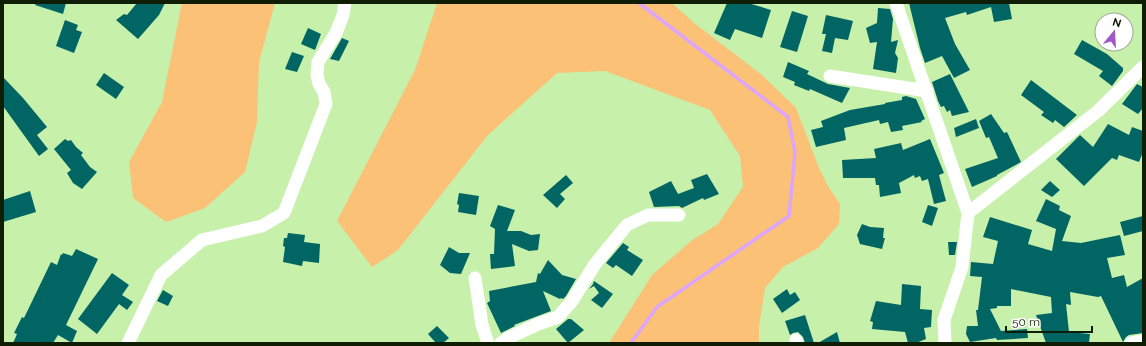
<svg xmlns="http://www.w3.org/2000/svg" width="1146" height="346" font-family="Raleway,sans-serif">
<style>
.green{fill:#fac177}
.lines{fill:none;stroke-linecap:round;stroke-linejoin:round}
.stream{stroke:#dda6fc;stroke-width:3.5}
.building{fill:#006563}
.minor{stroke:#fff;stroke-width:13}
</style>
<rect width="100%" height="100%" fill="#c7f0ab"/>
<g class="green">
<polygon points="182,3 275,3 259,62 257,122 245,172 205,208 166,222 133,198 129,162 162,102"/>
<polygon points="437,3 672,3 694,23 762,75 796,108 819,168 828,186 840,204 839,224 818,248 783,267 765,288 759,326 759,343 609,343 652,275 691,241 718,224 743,187 740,156 710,110 605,71 557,73 487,136 398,250 372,267 337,221 415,70"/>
</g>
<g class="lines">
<polyline class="stream" points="631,343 657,307 789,216 795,152 788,117 639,3"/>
</g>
<g class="building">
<polygon points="36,3 66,3 63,14 35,5"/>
<polygon points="137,3 165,3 159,15 138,39 116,20 124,14 127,15"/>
<polygon points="727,3 748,3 771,10 762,38 735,29 730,40 714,33"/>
<polygon points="909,3 1009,3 1012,19 994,22 991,7 967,15 966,12 945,18 955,44 970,70 954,78 942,56 925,63 920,48"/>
<polygon points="878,8 890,9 893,19 891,42 898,40 895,53 898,58 896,73 873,69 877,42 870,43 866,28 877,23"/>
<polygon points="792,11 808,16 797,52 780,47"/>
<polygon points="826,15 853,21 848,40 835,38 832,53 822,51 826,34 822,34"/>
<polygon points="65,20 78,25 76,30 82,32 74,53 56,46"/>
<polygon points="308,28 321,34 315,50 301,44"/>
<polygon points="342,38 349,41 339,61 330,59"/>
<polygon points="1082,40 1107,54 1123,68 1123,71 1112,86 1099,76 1103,71 1074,54"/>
<polygon points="292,52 304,56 297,72 285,69"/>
<polygon points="788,62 809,71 807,74 828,84 850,88 842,103 810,89 809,91 794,85 795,82 783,77"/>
<polygon points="104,73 124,87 116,99 96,85"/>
<polygon points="950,74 969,112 952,116 950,110 947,112 944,106 941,107 938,101 932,82"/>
<polygon points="3,77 23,98 47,127 37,135 48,149 39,156 3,106"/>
<polygon points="1031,80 1077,115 1064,127 1055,120 1053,123 1041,115 1044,112 1021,95"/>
<polygon points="1137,84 1143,87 1143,108 1138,114 1122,104"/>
<polygon points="906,96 916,99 925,119 921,121 922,122 902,126 903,130 891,132 888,122 880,124 879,120 844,128 846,140 816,147 811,130 823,127 821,121 850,110 885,104 885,103 902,100 902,97"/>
<polygon points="991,114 1004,133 1007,132 1021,162 997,175 997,176 972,187 965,169 998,158 989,137 986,138 979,121"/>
<polygon points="976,119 979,128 956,137 954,128"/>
<polygon points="1108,124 1129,135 1132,127 1143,131 1143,152 1139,162 1119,155 1117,160 1112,158 1084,186 1056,159 1080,135 1093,147"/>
<polygon points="65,139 68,141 71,140 76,147 83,153 81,155 90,167 97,172 82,189 73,183 67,173 71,170 54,149"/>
<polygon points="930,139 944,173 939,175 946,201 934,204 928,179 922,181 920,176 915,178 914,175 899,183 901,193 880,197 879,185 876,185 875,178 843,178 842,160 876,158 874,149 901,143 903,150"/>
<polygon points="707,174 719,194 704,200 703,198 682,208 679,206 654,207 649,192 671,181 678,194 694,188 691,180"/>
<polygon points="566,175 573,183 560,194 565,199 557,208 543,195"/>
<polygon points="1050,181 1060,190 1052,197 1041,190"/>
<polygon points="30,191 36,212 3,222 3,200"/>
<polygon points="459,193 479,196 476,215 458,212 459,205 457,204"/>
<polygon points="1046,199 1060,206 1059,210 1071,216 1062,241 1081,243 1120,235 1125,255 1107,258 1112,278 1124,275 1127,287 1143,278 1143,333 1129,335 1126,337 1123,342 1101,296 1098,297 1070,292 1071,305 1066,304 1069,332 1090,334 1089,343 1046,343 1036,315 1052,313 1051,297 1011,289 1011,306 997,306 997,308 990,309 1001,331 1027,329 1028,338 997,340 996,338 970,342 966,334 967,326 978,326 976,310 978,310 982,277 970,276 971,262 993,264 998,241 983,237 990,217 1032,230 1028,244 1052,251 1056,229 1036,221"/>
<polygon points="498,205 515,210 507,231 521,231 531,235 540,234 538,250 529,251 512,244 515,266 491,269 490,254 494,254 495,229 490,226"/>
<polygon points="928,205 938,208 932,226 922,222"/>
<polygon points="1143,216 1143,231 1124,236 1120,222"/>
<polygon points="862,224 870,227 884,228 883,238 885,238 882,249 860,244 857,235"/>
<polygon points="288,233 305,235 304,242 320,244 319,263 303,261 302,266 283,262 285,247 283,246 284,238 287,238"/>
<polygon points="948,242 957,242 955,255 949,255"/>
<polygon points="623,243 629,247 627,250 643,260 632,276 616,265 613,268 606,263"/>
<polygon points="449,247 459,253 470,253 461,274 450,273 440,265"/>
<polygon points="76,249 98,259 66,325 77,331 72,343 58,335 53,343 13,343 17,334 14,333 22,317 24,318 51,262 57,265 61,254 62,255 63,253 72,256"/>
<polygon points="548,260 562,275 576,279 566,296 563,299 561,298 560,299 543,291 551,311 514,325 515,326 501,333 487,303 490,301 489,291 536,282 538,273 540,274"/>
<polygon points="112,273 129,285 122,295 133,302 127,310 119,304 97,334 78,319"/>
<polygon points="594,281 613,294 602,308 591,300 599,293 594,286 589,289 593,284"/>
<polygon points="902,284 921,286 920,309 932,310 931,327 924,328 926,339 916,343 908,343 905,332 872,329 873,322 870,321 876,301 901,305"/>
<polygon points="787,289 790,295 795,292 800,300 782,313 773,299"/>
<polygon points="163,290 173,296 168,306 157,301"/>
<polygon points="805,315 814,343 805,343 803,337 798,332 793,333 790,335 785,321"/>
<polygon points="568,319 571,319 584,330 568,343 556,329"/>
<polygon points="437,326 449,338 443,343 436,343 428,334"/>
<polygon points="837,332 840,343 818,343"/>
</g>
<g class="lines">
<g class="minor">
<polyline points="896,3 968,213 962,267 944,320 945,343"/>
<polyline points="830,76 927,91"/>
<polyline points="968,213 1098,111 1143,67"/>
<polyline points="475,278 482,325 488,343"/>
<polyline points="796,340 797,343"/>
<polyline points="128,343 161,275 202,240 262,226 284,213 326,104 324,92 319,84 317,75 318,62 336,33 343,15 345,3"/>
<polyline points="501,343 508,338 538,324 558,317 572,301 595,264 627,225 648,215 679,215"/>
<polyline points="1131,343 1143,341"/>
</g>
</g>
<rect width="1146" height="346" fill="none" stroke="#0f1d04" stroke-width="8"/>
<g transform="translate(1114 32) rotate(18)"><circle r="19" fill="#ffffff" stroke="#9fa59b"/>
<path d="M0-3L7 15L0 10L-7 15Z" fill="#a256c8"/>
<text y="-6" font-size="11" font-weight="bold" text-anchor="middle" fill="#0f1d04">N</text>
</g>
<path d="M1006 326v6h86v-6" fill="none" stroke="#0f1d04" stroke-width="2"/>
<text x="1012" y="326" font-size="12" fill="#0f1d04" stroke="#ffffff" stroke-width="3" paint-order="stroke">50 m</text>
</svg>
